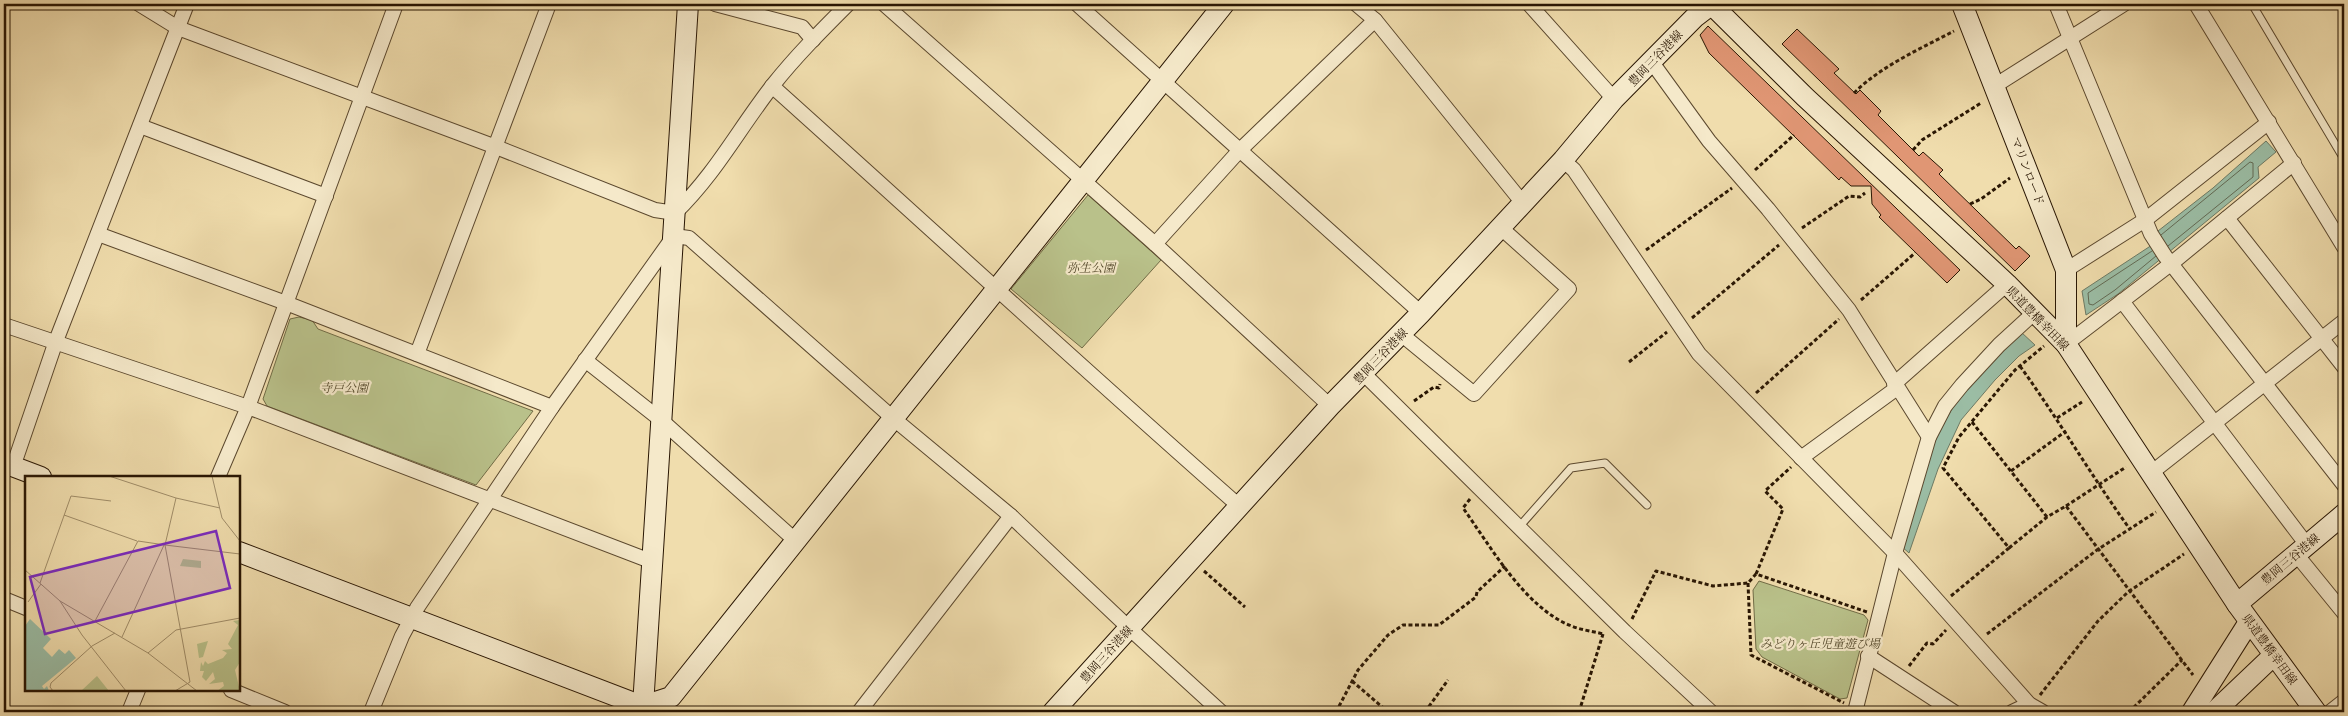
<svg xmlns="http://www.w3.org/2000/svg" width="2348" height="716" font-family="'Libre Caslon Text','Noto Serif JP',serif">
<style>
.green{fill:#b9c18a;stroke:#716c46}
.water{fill:#9bbda5;stroke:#6d7a64}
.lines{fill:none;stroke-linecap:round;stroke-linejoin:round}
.shore{stroke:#626a54;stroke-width:1}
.building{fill:#e09674;stroke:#291603}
.lane-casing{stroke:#5b482e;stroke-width:9}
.street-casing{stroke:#5b482e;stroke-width:16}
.secondary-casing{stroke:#291603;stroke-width:22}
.path{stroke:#291603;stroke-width:3;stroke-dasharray:4 2.5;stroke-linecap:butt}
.lane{stroke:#f5e9ca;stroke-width:7}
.street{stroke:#f5e9ca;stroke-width:14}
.secondary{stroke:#f5e9ca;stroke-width:20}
.labels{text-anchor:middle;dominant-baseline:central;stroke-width:4.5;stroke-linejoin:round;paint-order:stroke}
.street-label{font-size:12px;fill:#291603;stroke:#f5e9ca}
.park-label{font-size:12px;font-style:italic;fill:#54492c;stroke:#f5e9ca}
.inset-road{fill:none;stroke:#a08d69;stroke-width:1}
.view{fill:#7b2cbf;fill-opacity:0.15;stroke:#7b2cbf;stroke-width:2.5}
.inset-edge{fill:none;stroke:#291603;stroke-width:2.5}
</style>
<rect width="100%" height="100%" fill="#f0ddad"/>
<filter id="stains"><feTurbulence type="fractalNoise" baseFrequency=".004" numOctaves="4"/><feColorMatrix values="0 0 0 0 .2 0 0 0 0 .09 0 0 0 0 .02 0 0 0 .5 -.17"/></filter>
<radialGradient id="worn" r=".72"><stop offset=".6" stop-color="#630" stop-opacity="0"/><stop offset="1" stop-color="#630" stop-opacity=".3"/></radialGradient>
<g class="green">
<polygon points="1088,195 1161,260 1082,348 1011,289"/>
<polygon points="299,317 312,320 318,329 533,411 476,485 267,406 263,399 290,319"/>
<polygon points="1759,581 1864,615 1868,620 1847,698 1840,699 1762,657 1756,649 1753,590"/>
</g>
<g class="water">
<polygon points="2266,141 2276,152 2258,167 2259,178 2118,294 2086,315 2082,291 2152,245 2158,231 2213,188"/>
<path d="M2021 332 2035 345 2019 356 1995 380 1961 420 1938 469 1909 553 1901 546C1916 498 1927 445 1956 403 1974 377 2000 355 2021 332Z"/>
</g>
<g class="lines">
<g class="shore">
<polyline points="2161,235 2250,162 2253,163 2253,177 2168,246"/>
<polyline points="2152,251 2088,293 2089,304 2093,305 2115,290 2156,256"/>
</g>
</g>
<g class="building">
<polygon points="1708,26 1960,270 1947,283 1879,217 1881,215 1872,204 1871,186 1851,186 1841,177 1839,180 1709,53 1700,35"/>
<polygon points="1797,29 1839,69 1834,73 1856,94 1860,90 1881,111 1878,115 1919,156 1923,152 1943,170 1939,174 2016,249 2019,246 2030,256 2015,271 1782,44"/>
</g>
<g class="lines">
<g class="lane-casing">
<g id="lane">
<polyline points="2252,4 2344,159"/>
<polyline points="1519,527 1571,468 1605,463 1647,505"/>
</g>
</g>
<g class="street-casing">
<g id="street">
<path d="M139 4 178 28 496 147 655 210 675 213C716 173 738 130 773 85 796 56 822 30 848 4"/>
<polyline points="715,4 802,27 813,40"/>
<polyline points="884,4 1155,244 1330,406"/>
<polyline points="1077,4 1421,313"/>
<polyline points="1356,4 1375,20 1522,202"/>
<polyline points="1529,4 1614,99"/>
<polyline points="2056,4 2151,234 2165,256 2344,485"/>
<polyline points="2196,4 2344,247"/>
<polyline points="1651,61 1709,141 1768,209 1849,310 1929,437"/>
<polyline points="1996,85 2124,4"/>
<path d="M772 86C928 226 1082 368 1239 506"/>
<polyline points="140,126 326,196"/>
<polyline points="1563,160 1574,170 1699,354 1895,553 2029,704 2043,712"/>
<polyline points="2227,218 2344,367"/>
<polyline points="98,234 286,303 552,407"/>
<polyline points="1155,244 1239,151 1375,20"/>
<polyline points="2066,270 2145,220 2269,122"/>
<polyline points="2122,301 2307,545"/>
<polyline points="4,325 248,407 653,562"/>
<polyline points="1401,334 1474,394 1569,289 1500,227"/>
<polyline points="2066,344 2172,263 2294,163"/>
<polyline points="417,354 549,4"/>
<polyline points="585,360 661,420 796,541"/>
<polyline points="1363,373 1625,632 1711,712"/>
<polyline points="1894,384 2007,284"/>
<polyline points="1801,458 1897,388"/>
<polyline points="13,467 56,341 187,4"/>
<polyline points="2151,473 2344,321"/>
<polyline points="218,477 248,407 396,4"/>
<polyline points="2296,554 2344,613"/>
<polyline points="4,599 26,608"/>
<polyline points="1868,656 1954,712"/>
<polyline points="231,690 285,712"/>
<polyline points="129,712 138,690"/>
<polyline points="371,712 402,636 417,608 552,407 674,236 689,238 894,419 1011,516 1129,628 1221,712"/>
<polyline points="859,712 1011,516"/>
<polyline points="1855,712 1895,553 1929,437 1945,406 1962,385 1999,345 2035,312"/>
<polyline points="2012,712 2029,704"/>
<polyline points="2330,712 2344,701"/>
</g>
</g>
<g class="secondary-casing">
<g id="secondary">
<polyline points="1711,4 1805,97 2007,284 2066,344 2237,604 2316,712"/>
<polyline points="1962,4 2066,270 2066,344"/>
<polyline points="4,463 41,477"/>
<polyline points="239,552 655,711"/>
<polyline points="2237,604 2344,514"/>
<polyline points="643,706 671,697 1224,4"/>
<polyline points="640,712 643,706 688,4"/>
<polyline points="1053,712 1330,406 1421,313 1563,160 1614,99 1695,17 1712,4"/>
<polyline points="2192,712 2249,622"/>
<polyline points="2214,712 2274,655"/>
</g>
</g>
<g class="path">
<path d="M1854 93C1881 66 1920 49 1954 31"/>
<polyline points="1913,150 1922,140 1981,103"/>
<polyline points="1755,170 1794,135"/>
<polyline points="1970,204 1981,199 2010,178"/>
<polyline points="1802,228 1849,196 1860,197 1865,193"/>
<polyline points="1646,250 1732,188"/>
<polyline points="1861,300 1915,253"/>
<polyline points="1692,318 1779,245"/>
<polyline points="1629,362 1667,332"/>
<path d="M2020 366C2058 419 2091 475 2129 528"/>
<polyline points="1756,393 1839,319"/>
<polyline points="1414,401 1434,387 1439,388 1440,384"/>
<polyline points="2057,418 2082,402"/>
<polyline points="1972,422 2047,517"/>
<polyline points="2011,471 2066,431"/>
<path d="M1470 499 1463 508C1491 547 1524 606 1569 625 1580 630 1592 631 1603 634"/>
<polyline points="2066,506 2126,467"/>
<polyline points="2009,548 2047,517 2066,506 2193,675"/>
<polyline points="1204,571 1245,607"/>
<polyline points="1756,574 1783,509 1765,491 1791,467"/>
<polyline points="1748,583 1751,655 1844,703"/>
<polyline points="1951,596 2009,548 1943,468 1959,437 2015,370 2044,346"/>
<polyline points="1632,619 1656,571 1713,586 1748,583 1756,574 1867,612"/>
<polyline points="1987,634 2097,550 2156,512"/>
<polyline points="1909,666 1927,643 1933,644 1946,630"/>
<polyline points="1352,681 1388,712"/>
<polyline points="2040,695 2098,621 2128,592 2184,554"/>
<polyline points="1336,712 1358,670 1388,635 1403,625 1439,625 1476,597 1477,592 1505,566"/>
<polyline points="1425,712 1448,680"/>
<polyline points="1579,712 1603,634"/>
<polyline points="2129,712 2182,660"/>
</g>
<use href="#lane" class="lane"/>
<use href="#street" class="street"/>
<use href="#secondary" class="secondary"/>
</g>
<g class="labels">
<g class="street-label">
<text transform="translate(1655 58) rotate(-46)">豊岡三谷港線</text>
<text transform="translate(2028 171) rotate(69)">マリンロード</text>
<text transform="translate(2038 318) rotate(46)">県道豊橋幸田線</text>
<text transform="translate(1380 356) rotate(-46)">豊岡三谷港線</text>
<text transform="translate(2290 559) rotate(-40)">豊岡三谷港線</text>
<text transform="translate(2270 649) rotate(54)">県道豊橋幸田線</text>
<text transform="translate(1106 654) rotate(-48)">豊岡三谷港線</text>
</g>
<g class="park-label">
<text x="1091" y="267">弥生公園</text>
<text x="344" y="387">寺戸公園</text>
<text x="1820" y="643">みどりヶ丘児童遊び場</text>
</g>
</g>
<g transform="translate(25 476)">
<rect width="215" height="215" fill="#f0ddad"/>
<path d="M158 83 176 85V92L155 90ZM215 144V186L210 194 215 215H192L199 210 198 206 184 208 190 203 188 196 181 205 177 201 179 195H175L176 186 178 190 180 185 183 188 198 182 202 177 197 174 207 173 203 168 213 149 208 145ZM183 165 178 181 174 182 172 168ZM72 200 84 215H56Z" fill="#b9c18a"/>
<path d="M5 143 26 163 18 172 27 181 34 173 40 178 44 174 51 182 17 210 19 213 22 210 24 215H0V150Z" fill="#9bbda5"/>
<path class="inset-road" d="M187 0 197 42 215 65M151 22 195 32M39 39 112 65M140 69 165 206 150 215M140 69 215 78M0 94 35 125 123 177 172 215M15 107 46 20 86 25M35 125 57 159 101 215M3 126 16 108M70 145 113 65 140 69 151 22 84 0M97 161 139 69M123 177 151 154 215 142M28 215 25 211 26 207 67 170 90 157"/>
<path class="view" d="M191 55 205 112 20 158 5 101Z"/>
<rect width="215" height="215" class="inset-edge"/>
</g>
<rect width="2348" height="716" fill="none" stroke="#f0ddad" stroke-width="20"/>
<rect x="5" y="5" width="2338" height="706" fill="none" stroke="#291603" stroke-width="2.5"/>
<rect x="10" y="10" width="2328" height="696" fill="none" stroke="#291603"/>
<rect width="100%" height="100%" filter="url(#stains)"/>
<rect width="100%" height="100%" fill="url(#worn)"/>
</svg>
